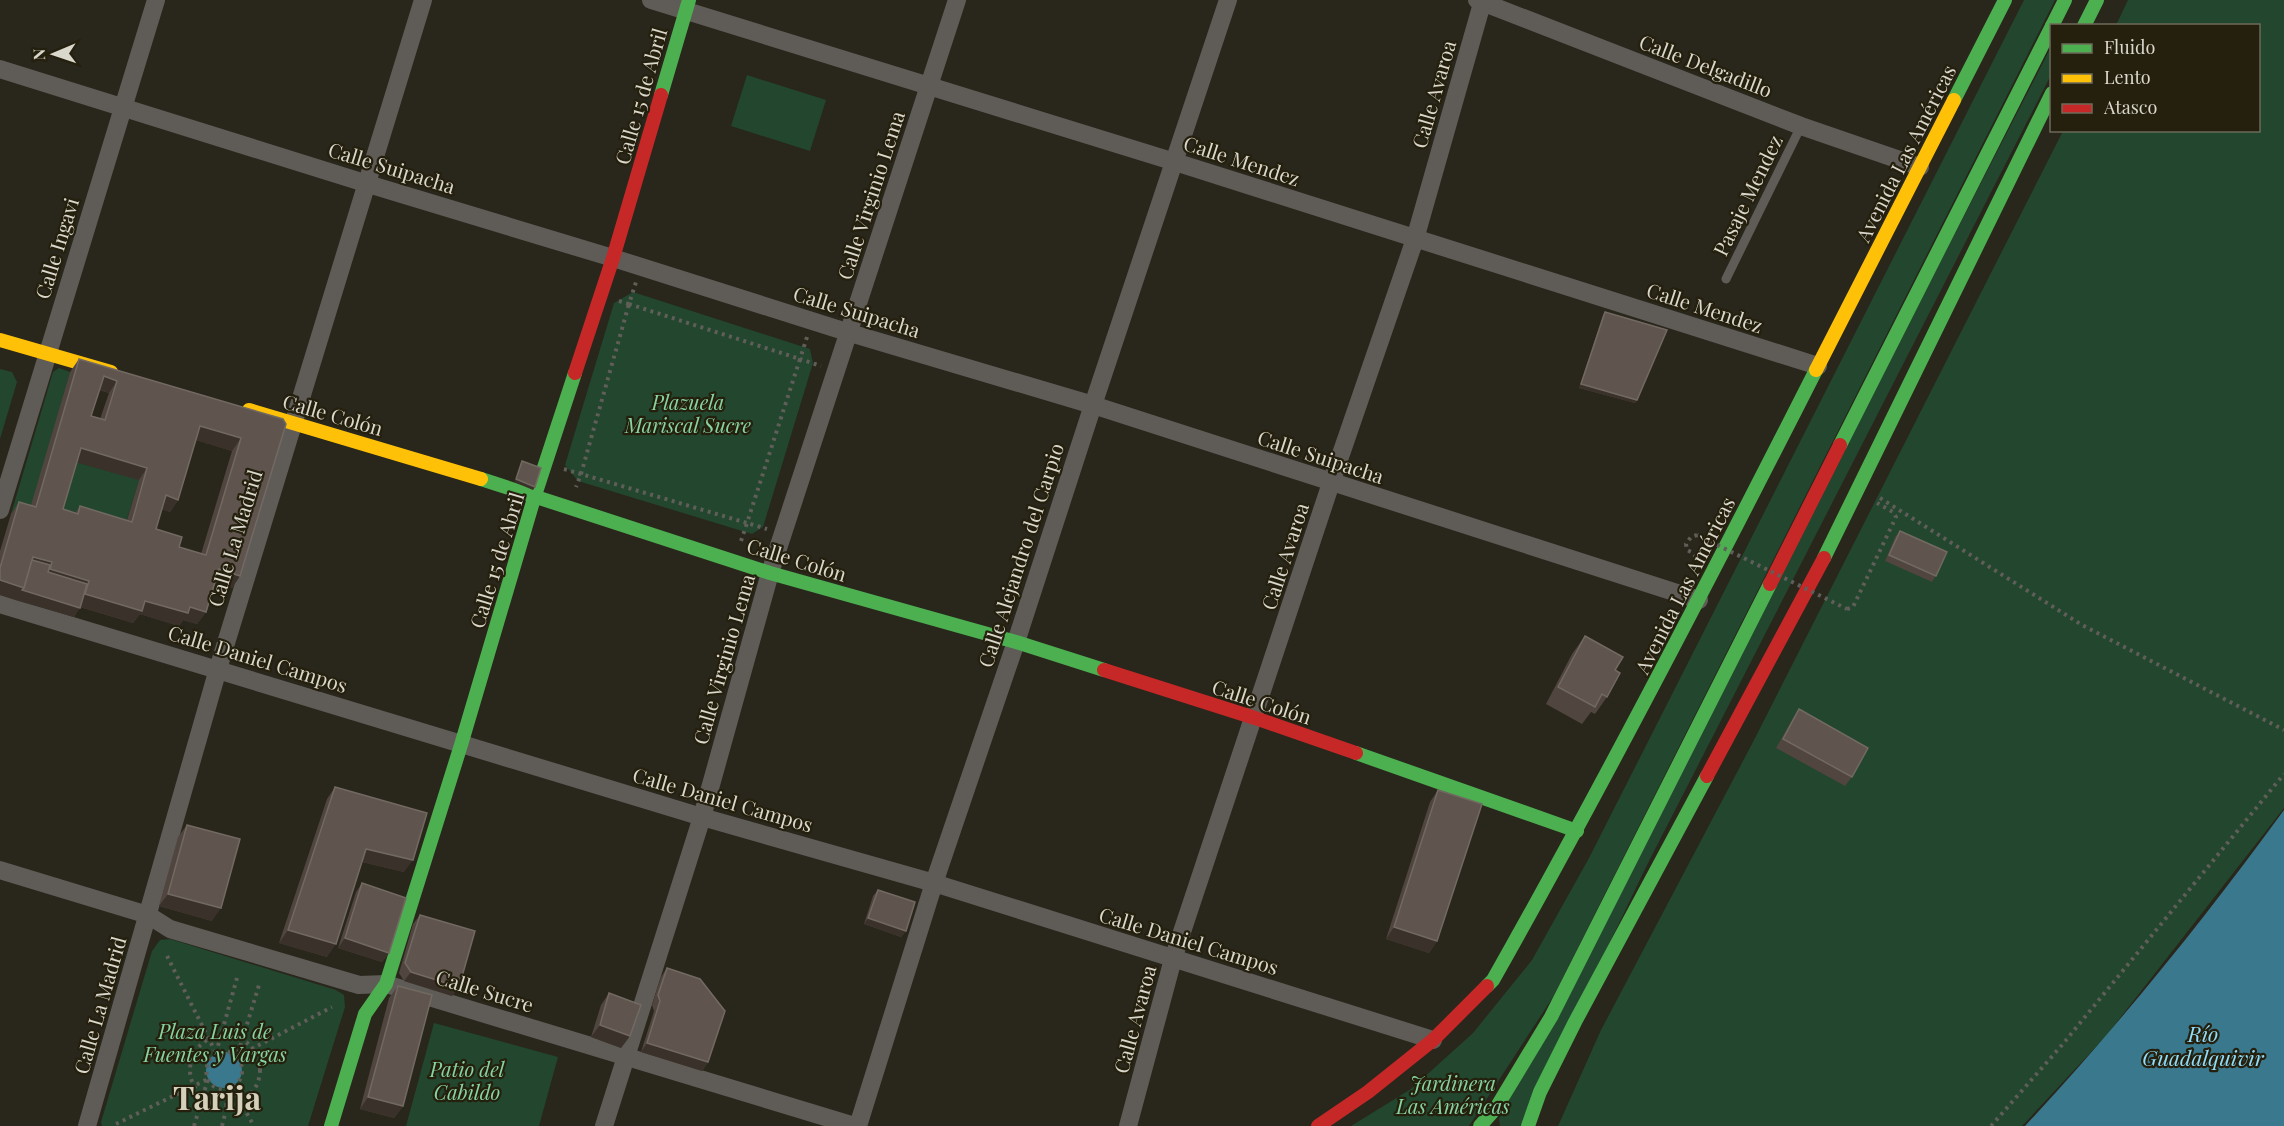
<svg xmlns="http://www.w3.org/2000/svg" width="2284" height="1126" font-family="'Playfair Display',serif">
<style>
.green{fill:#22462e}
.water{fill:#3a788d}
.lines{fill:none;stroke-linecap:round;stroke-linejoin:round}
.path{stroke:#605e59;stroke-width:4;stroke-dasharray:3 4.5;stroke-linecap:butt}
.lane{stroke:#5f5c58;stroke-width:9}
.street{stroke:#5f5c58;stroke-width:18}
.fast{stroke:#4caf50;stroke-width:14}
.slow{stroke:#ffc107;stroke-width:14}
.jam{stroke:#c62828;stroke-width:14}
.path-bridge{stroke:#605e59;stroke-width:4;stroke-dasharray:3 4.5;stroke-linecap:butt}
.wall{fill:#50453f;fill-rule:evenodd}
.shaded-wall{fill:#3a322a}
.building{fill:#5f554e;stroke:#726962;stroke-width:1.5;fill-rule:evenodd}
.labels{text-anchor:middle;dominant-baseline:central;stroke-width:4.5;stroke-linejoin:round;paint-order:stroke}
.street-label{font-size:20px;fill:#dad7cc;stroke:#25200e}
.park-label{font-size:20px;font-style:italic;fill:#86d4a0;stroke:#25200e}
.water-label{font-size:21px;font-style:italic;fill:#90defb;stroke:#25200e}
.town-label{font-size:32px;font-weight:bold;fill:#d5d0b9;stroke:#25200e}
</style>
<rect width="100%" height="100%" fill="#29261c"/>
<g class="green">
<polygon points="2024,0 2055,0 1553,997 1469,1126 1351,1126 1411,1089 1473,1033 1532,960 1589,858"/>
<polygon points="2128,0 2284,0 2284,808 2106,1036 2022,1126 1558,1126 1601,1030 1753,742 2063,131 2258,130 2258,26 2116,25"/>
<polygon points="2051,47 2051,75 1646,867 1522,1126 1500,1126 1499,1119"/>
<polygon points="747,75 826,100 810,151 731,126"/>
<polygon points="633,292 810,349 813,363 763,527 752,534 578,481 565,465 614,303"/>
<polygon points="59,368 70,372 28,519 11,514 53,372"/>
<polygon points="0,369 12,372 17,382 0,439"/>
<polygon points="72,461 139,480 124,529 58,508"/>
<polygon points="170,939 336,990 344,995 345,1007 308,1126 102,1126 101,1122 152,951 160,940"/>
<polygon points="434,1023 558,1057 539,1126 406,1126"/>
</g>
<g class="water">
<path d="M2284 810V1126H2025C2118 1026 2204 920 2284 810Z"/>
<circle cx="224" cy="1070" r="18"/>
</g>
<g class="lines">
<g class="path">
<polyline points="619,301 629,304 636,282"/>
<polygon points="629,304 800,359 747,523 581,474"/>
<polyline points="807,337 800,359 821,366"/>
<polyline points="564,469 581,474 576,487"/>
<polyline points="1880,498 2082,625 2284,730"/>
<polyline points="741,541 747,523 767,529"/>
<polyline points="1696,557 1693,553 1687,550 1686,544 1691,537 1697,535"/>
<polyline points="1847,609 1853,607 1896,517 1893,512 1877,503"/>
<polyline points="167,956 216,1053"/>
<circle cx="225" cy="1070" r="35"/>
<polyline points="216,1053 237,978"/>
<polyline points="238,1056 332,1007"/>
<path d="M237 1057C208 1033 192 1089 224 1089 242 1088 247 1069 237 1057L259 985"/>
<polyline points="232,1087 254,1126"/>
<polyline points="116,1124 208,1079"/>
<polyline points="194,1126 208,1079"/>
<polyline points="222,1126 232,1087"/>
<polyline points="1991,1126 2062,1045 2284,774"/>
</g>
<polyline class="lane" points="1726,279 1801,126"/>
<g class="street">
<polyline points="651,0 1175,162 1818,366"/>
<polyline points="1477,0 1801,126 1920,167"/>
<polyline points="0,69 368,184 613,258 850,333 1093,405 1699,600"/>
<polyline points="0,510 156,0"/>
<polyline points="0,604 702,817 934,883 1433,1040"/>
<polyline points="0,870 148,915 170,929 359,985 386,984 855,1126"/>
<polyline points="87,1126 218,669 423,0"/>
<polyline points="604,1126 702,817 770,573 957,0"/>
<polyline points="858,1126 934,883 1016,642 1093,405 1228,0"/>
<polyline points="1128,1126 1173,959 1331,483 1415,239 1483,0"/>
</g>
<g class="fast">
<polyline points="2052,26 2065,0"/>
<polyline points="2084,26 2097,0"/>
<polyline points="661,95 689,0"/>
<polyline points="1954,100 2005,0"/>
<polyline points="1840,445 2052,26"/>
<polyline points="481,479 770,573 1016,642 1104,670"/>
<polyline points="1824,558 2052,93"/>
<polyline points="1356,753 1577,831"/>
<path d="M1487 986 1493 980C1606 780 1712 575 1816 370"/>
<polyline points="331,1126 365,1014 386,984 461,745 535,495 575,373"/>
<polyline points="1480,1126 1496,1108 1551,1017 1770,584"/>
<polyline points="1528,1126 1540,1092 1575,1022 1707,776"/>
</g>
<g class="slow">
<polyline points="0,340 111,372"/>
<polyline points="1816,370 1954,100"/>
<polyline points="249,410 481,479"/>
</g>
<g class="jam">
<polyline points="575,373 613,258 661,95"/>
<polyline points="1770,584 1840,445"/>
<polyline points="1104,670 1255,718 1356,753"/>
<polyline points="1707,776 1824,558"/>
<polyline points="1318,1126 1368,1092 1433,1040 1487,986"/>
</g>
<polyline class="path-bridge" points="1697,535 1847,609"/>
</g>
<g class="wall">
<polygon points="1605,312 1637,400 1635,403 1579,388 1603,315"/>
<path d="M79 359 283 419 240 576 232 588 215 582 206 612 197 624 183 620 179 626 140 614 133 623 80 607 74 617 0 595V551L11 514 19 502 31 505 70 372ZM99 390 109 393 100 419 91 416ZM196 440 232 451 201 554 179 547 156 529 162 509 170 512 178 500ZM77 462 139 480 127 520 80 506 75 513 63 509Z"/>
<polygon points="1900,531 1936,576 1932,582 1885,561 1895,537"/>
<polygon points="1585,636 1615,670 1607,697 1595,714 1591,712 1582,724 1546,704 1572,654"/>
<polygon points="1799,709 1852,777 1845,786 1776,748 1793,718"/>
<polygon points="335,787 404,872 362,862 327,957 279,943 327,799"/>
<polygon points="1438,790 1437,941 1429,953 1386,939 1430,802"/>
<polygon points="187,825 212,921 159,906 178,837"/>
<polygon points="362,883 389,953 382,962 338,948 356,892"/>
<polygon points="878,890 906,931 901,937 864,924 873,896"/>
<polygon points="420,915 459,987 452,996 404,981 399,973 413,924"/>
<polygon points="667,968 708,1062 702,1071 641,1052 654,1011 652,1005 661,977"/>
<polygon points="398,986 403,1106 394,1118 360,1109 389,998"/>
<polygon points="609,993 630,1036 621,1048 591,1037 601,1005"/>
</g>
<g class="shaded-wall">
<polygon points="104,376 117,381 109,393 95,388"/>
<polygon points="1581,384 1637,400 1635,403 1579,388"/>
<polygon points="200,426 241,438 232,451 192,439"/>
<polygon points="81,448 147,468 139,480 72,461"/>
<polygon points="516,479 535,487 533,490 514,482"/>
<polygon points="166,495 178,500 170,512 157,508"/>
<polygon points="33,557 52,562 43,574 28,570"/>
<polygon points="50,569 89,581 81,593 41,581"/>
<polygon points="219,569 240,576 232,588 210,581"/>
<polygon points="0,580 24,588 15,600 0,595"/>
<polygon points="22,590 80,608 74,617 15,600"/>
<polygon points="85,594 145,601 190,607 206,612 197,624 183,620 179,626 140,614 133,623 77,606"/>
<polygon points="366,849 413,860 404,872 358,861"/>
<polygon points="168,894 221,908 212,921 159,906"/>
<polygon points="868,918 906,931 901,937 864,924"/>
<polygon points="1394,927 1437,941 1429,953 1386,939"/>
<polygon points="288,930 336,944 327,957 279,943"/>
<polygon points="345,938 389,953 382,962 338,948"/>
<polygon points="411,972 459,987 452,996 404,981"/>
<polygon points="600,1025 630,1036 621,1048 591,1037"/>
<polygon points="647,1043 708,1062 702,1071 641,1052"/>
<polygon points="368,1097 403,1106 394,1118 360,1109"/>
</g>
<g class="building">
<polygon points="1605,312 1667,330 1637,400 1581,384"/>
<path d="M79 359 283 419 286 424 240 576 219 569 206 612 190 607 188 613 145 601 142 611 85 594 89 581 50 569 52 562 33 557 24 588 0 580V568L19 502 36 507ZM104 376 117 381 105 420 91 416ZM200 426 241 438 206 555 179 547 182 537 156 529 166 495 178 500ZM81 448 147 468 132 522 80 506 78 514 63 509Z"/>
<polygon points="522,461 541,468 535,487 516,479"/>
<polygon points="1900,531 1947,552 1936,576 1889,555"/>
<polygon points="32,560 50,565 48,572 87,584 80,608 22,590 24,588"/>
<polygon points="1585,636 1623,657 1615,670 1620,673 1613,686 1607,697 1602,694 1595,707 1558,687"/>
<polygon points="1799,709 1868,748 1852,777 1783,739"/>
<polygon points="335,787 427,813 413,860 366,849 336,944 288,930"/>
<polygon points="1438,790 1482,804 1437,941 1394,927"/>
<polygon points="187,825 240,839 221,908 168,894"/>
<polygon points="362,883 406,898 389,953 345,938"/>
<polygon points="878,890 915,902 906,931 868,918"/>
<polygon points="420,915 475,931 459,987 411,972 405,963"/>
<polygon points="667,968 700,979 725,1011 708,1062 647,1043 660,1001 658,995"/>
<polygon points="398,986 432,995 403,1106 368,1097"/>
<polygon points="609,993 641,1005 630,1036 600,1025"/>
</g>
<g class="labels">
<g class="street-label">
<text transform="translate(1706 65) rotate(21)">Calle Delgadillo</text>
<text transform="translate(1433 94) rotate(-74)">Calle Avaroa</text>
<text transform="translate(640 96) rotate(-74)">Calle 15 de Abril</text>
<text transform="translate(1905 153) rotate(-63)">Avenida Las Américas</text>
<text transform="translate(1242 160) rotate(18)">Calle Mendez</text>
<text transform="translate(392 167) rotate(17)">Calle Suipacha</text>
<text transform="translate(870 195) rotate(-72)">Calle Virginio Lema</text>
<text transform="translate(1747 195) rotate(-64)">Pasaje Mendez</text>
<text transform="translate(56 248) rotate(-73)">Calle Ingavi</text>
<text transform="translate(1705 307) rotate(18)">Calle Mendez</text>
<text transform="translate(857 311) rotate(17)">Calle Suipacha</text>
<text transform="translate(333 414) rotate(16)">Calle Colón</text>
<text transform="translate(1321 456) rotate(18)">Calle Suipacha</text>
<text transform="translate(234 538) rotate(-73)">Calle La Madrid</text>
<text transform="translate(1020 555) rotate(-72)">Calle Alejandro del Carpio</text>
<text transform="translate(1284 556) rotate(-72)">Calle Avaroa</text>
<text transform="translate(797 559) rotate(17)">Calle Colón</text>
<text transform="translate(496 560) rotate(-73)">Calle 15 de Abril</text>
<text transform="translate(1684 585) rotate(-63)">Avenida Las Américas</text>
<text transform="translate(258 658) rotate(17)">Calle Daniel Campos</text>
<text transform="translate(723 659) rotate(-74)">Calle Virginio Lema</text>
<text transform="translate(1262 701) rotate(18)">Calle Colón</text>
<text transform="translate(723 799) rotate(16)">Calle Daniel Campos</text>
<text transform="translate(1189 940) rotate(17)">Calle Daniel Campos</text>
<text transform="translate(485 990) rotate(17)">Calle Sucre</text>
<text transform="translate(99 1005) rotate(-74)">Calle La Madrid</text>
<text transform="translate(1134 1019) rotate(-75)">Calle Avaroa</text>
</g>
<g class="park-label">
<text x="688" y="401">Plazuela<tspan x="688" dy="23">Mariscal Sucre</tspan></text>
<text x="215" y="1030">Plaza Luis de<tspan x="215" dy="23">Fuentes y Vargas</tspan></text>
<text x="467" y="1068">Patio del<tspan x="467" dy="23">Cabildo</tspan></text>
<text x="1453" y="1082">Jardinera<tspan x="1453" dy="23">Las Américas</tspan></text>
</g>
<g class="water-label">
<text x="2203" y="1033">Río<tspan x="2203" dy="24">Guadalquivir</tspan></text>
</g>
<g class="town-label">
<text x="217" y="1096">Tarija</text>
</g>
</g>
<rect x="2050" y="24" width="210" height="108" fill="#25200e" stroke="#6d695a" stroke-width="1.5"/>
<rect x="2062" y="44" width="30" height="9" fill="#4caf50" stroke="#6d695a" stroke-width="1.5"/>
<text x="2104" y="54" font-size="18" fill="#dad7cc">Fluido</text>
<rect x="2062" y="74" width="30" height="9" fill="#ffc107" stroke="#6d695a" stroke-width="1.5"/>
<text x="2104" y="84" font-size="18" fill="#dad7cc">Lento</text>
<rect x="2062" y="104" width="30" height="9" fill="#c62828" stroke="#6d695a" stroke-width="1.5"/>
<text x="2104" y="114" font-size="18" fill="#dad7cc">Atasco</text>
<g transform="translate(54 54) rotate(268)" stroke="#25200e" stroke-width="4.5" paint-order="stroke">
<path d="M0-4.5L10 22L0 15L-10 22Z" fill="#dad7cc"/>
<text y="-9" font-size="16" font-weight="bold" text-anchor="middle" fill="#dad7cc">N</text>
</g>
</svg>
